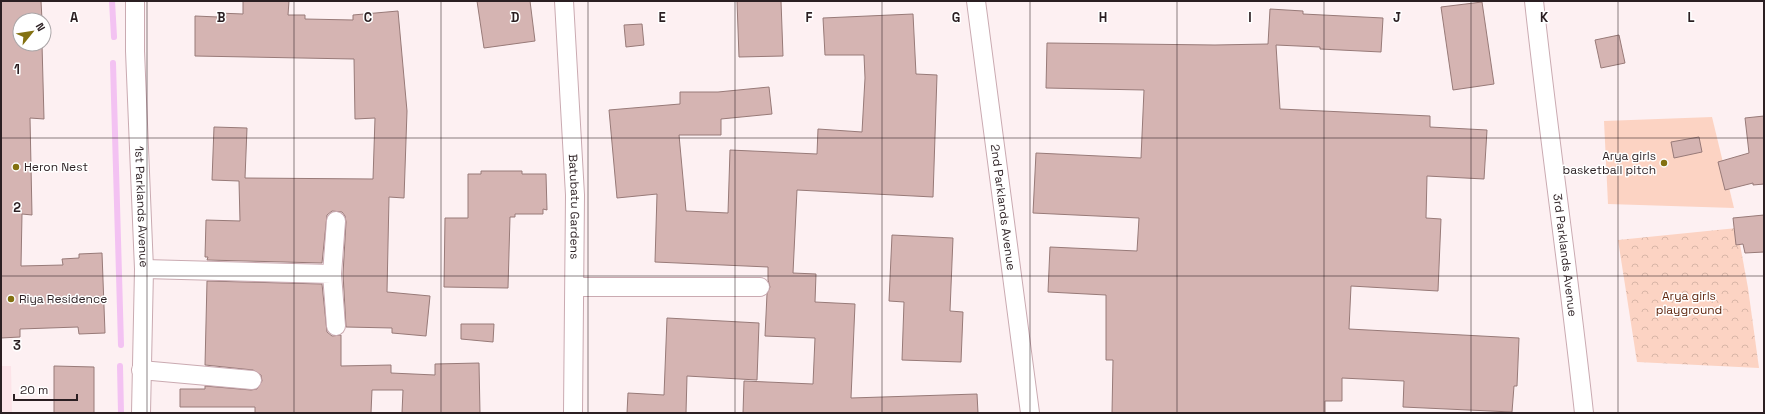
<svg xmlns="http://www.w3.org/2000/svg" width="1765" height="414" font-family="'Space Grotesk',sans-serif">
<style>
.built{fill:#fce3e8}
.green{fill:#fcd3c3}
.park{fill:url(#park-crowns)}
.lines{fill:none;stroke-linecap:round;stroke-linejoin:round}
.stream{stroke:#f3c2f2;stroke-width:6}
.building{fill:#d5b4b2;stroke:#987a78}
.minor-casing{stroke:#caaab1;stroke-width:20}
.minor{stroke:#fff;stroke-width:18}
.grid{fill:none;stroke:#2b1f22;stroke-width:1;stroke-opacity:0.55}
.poi-dot{fill:#837111;stroke:#fff;stroke-width:1.5}
.labels{text-anchor:middle;dominant-baseline:central;stroke-width:3;stroke-linejoin:round;paint-order:stroke}
.poi-label{font-size:12px;fill:#2b1f22;stroke:#fff;text-anchor:start}
.street-label{font-size:12px;fill:#2b1f22;stroke:#fff}
.park-label{font-size:12px;fill:#60260e;stroke:#fff}
.grid-label{font-size:13px;text-anchor:middle;font-weight:bold;fill:#2b1f22;stroke:#fff;stroke-width:3;stroke-linejoin:round;paint-order:stroke}
</style>
<defs>
<pattern id="park-crowns" width="20" height="18" patternUnits="userSpaceOnUse"><rect width="20" height="18" fill="#fcd3c3"/><path d="M2 6a3 3 0 1 1 6 0M12 15a3 3 0 1 1 6 0" fill="none" stroke="#d8b5a7"/></pattern>
</defs>
<rect width="100%" height="100%" fill="#fdf0f2"/>
<polygon class="built" points="1,366 11,366 12,413 1,413"/>
<polygon class="green" points="1712,117 1734,208 1608,204 1604,121"/>
<polygon class="park" points="1737,228 1748,288 1759,368 1637,362 1618,240"/>
<g class="lines">
<g class="stream">
<polyline points="112,1 114,37"/>
<polyline points="113,63 121,345"/>
<polyline points="120,366 121,413"/>
</g>
</g>
<g class="building">
<polygon points="1,1 41,1 42,20 20,20 20,44 42,44 44,119 30,118 32,215 22,214 21,266 63,265 62,259 79,258 79,254 102,253 105,333 79,334 78,327 20,329 20,337 1,338"/>
<polygon points="243,1 289,1 288,15 305,15 305,19 353,20 353,15 398,11 407,111 404,198 389,197 387,292 430,296 426,336 392,333 392,328 346,327 343,274 346,222 345,216 342,212 332,211 327,215 322,263 207,260 208,257 205,257 206,220 240,221 239,181 212,180 214,127 247,128 245,178 373,179 375,118 355,119 354,59 195,56 195,16 218,17 218,13 243,14"/>
<polygon points="477,1 530,1 535,41 484,48"/>
<polygon points="737,1 781,1 783,56 739,57"/>
<polygon points="1482,2 1494,84 1453,90 1441,7"/>
<polygon points="1270,9 1303,11 1303,14 1383,18 1381,52 1320,49 1320,47 1276,45 1280,109 1430,116 1430,127 1487,130 1484,179 1427,176 1426,218 1441,219 1438,291 1351,286 1349,329 1519,338 1517,386 1514,386 1512,412 1403,407 1404,381 1342,378 1342,401 1325,401 1325,413 1112,413 1113,360 1106,360 1106,295 1048,292 1050,247 1137,251 1139,218 1033,213 1036,153 1141,158 1144,90 1046,88 1047,43 1215,45 1268,44"/>
<polygon points="913,14 916,74 937,75 933,197 797,190 793,273 816,274 815,302 855,304 851,398 977,394 978,413 743,413 744,381 813,384 815,338 765,336 767,294 770,287 768,280 768,267 655,262 657,194 617,198 609,110 680,104 680,92 718,92 769,87 772,114 721,119 721,135 679,135 686,211 728,213 730,150 817,154 818,129 862,132 865,78 864,55 825,55 823,18"/>
<polygon points="642,24 644,45 626,47 624,25"/>
<polygon points="1619,35 1625,63 1601,68 1595,40"/>
<polygon points="1764,116 1764,184 1753,185 1753,183 1725,190 1718,162 1749,153 1745,118"/>
<polygon points="1699,137 1702,152 1674,158 1671,142"/>
<polygon points="481,171 522,171 522,174 546,174 547,210 543,209 543,214 515,214 515,217 510,217 508,288 444,287 445,218 468,218 468,174 481,174"/>
<polygon points="1764,215 1764,252 1745,253 1743,244 1736,245 1733,218"/>
<polygon points="892,235 953,238 950,311 963,312 961,362 902,360 904,302 889,301"/>
<polygon points="207,281 322,284 327,332 332,336 341,335 341,366 391,365 391,373 435,375 435,364 479,363 480,413 402,413 403,390 372,390 371,413 255,413 255,407 180,407 180,389 205,389 205,386 251,390 257,389 262,381 261,375 253,370 205,365"/>
<polygon points="667,318 759,323 757,380 687,376 686,413 627,413 628,393 664,395"/>
<polygon points="461,324 494,324 493,342 461,339"/>
<polygon points="54,366 94,367 94,413 54,413"/>
</g>
<g class="lines">
<g class="minor-casing">
<g id="minor">
<path id="s1" d="M135 1V51L144 269 141 413"/>
<path id="s2" d="M564 1 575 195 573 413"/>
<path id="s3" d="M976 1 1030 413"/>
<path id="s4" d="M1534 1C1549 139 1569 275 1584 413"/>
<polyline points="144,269 332,274 336,326"/>
<polyline points="332,274 336,221"/>
<polyline points="575,287 760,287"/>
<polyline points="141,370 252,380"/>
</g>
</g>
<use href="#minor" class="minor"/>
</g>
<path class="grid" d="M147 1V413M294 1V413M441 1V413M588 1V413M735 1V413M882 1V413M1030 1V413M1177 1V413M1324 1V413M1471 1V413M1618 1V413M1 138H1764M1 276H1764"/>
<g class="poi-dot">
<circle cx="1664" cy="163" r="4"/>
<circle cx="16" cy="167" r="4"/>
<circle cx="11" cy="299" r="4"/>
</g>
<g class="labels">
<g class="poi-label">
<text x="1656" y="156" text-anchor="end">Arya girls<tspan x="1656" dy="14">basketball pitch</tspan></text>
<text x="24" y="167">Heron Nest</text>
<text x="19" y="299">Riya Residence</text>
</g>
<g class="street-label">
<text stroke="none"><textPath href="#s1" startOffset="206">1st Parklands Avenue</textPath></text>
<text stroke="none"><textPath href="#s2" startOffset="206">Batubatu Gardens</textPath></text>
<text stroke="none"><textPath href="#s3" startOffset="208">2nd Parklands Avenue</textPath></text>
<text stroke="none"><textPath href="#s4" startOffset="256">3rd Parklands Avenue</textPath></text>
</g>
<g class="park-label">
<text x="1689" y="296">Arya girls<tspan x="1689" dy="14">playground</tspan></text>
</g>
</g>
<g class="grid-label">
<text x="74" y="22">A</text>
<text x="221" y="22">B</text>
<text x="368" y="22">C</text>
<text x="515" y="22">D</text>
<text x="662" y="22">E</text>
<text x="809" y="22">F</text>
<text x="956" y="22">G</text>
<text x="1103" y="22">H</text>
<text x="1250" y="22">I</text>
<text x="1397" y="22">J</text>
<text x="1544" y="22">K</text>
<text x="1691" y="22">L</text>
<text x="17" y="74">1</text>
<text x="17" y="212">2</text>
<text x="17" y="350">3</text>
</g>
<rect width="1765" height="414" fill="none" stroke="#2b1f22" stroke-width="4"/>
<g transform="translate(32 32) rotate(60)"><circle r="19" fill="#ffffff" stroke="#aaa5a7"/>
<path d="M0-3L7 15L0 10L-7 15Z" fill="#837111"/>
<text y="-6" font-size="11" font-weight="bold" text-anchor="middle" fill="#2b1f22">N</text>
</g>
<path d="M14 394v6h63v-6" fill="none" stroke="#2b1f22" stroke-width="2"/>
<text x="20" y="394" font-size="12" fill="#2b1f22" stroke="#ffffff" stroke-width="3" paint-order="stroke">20 m</text>
</svg>
